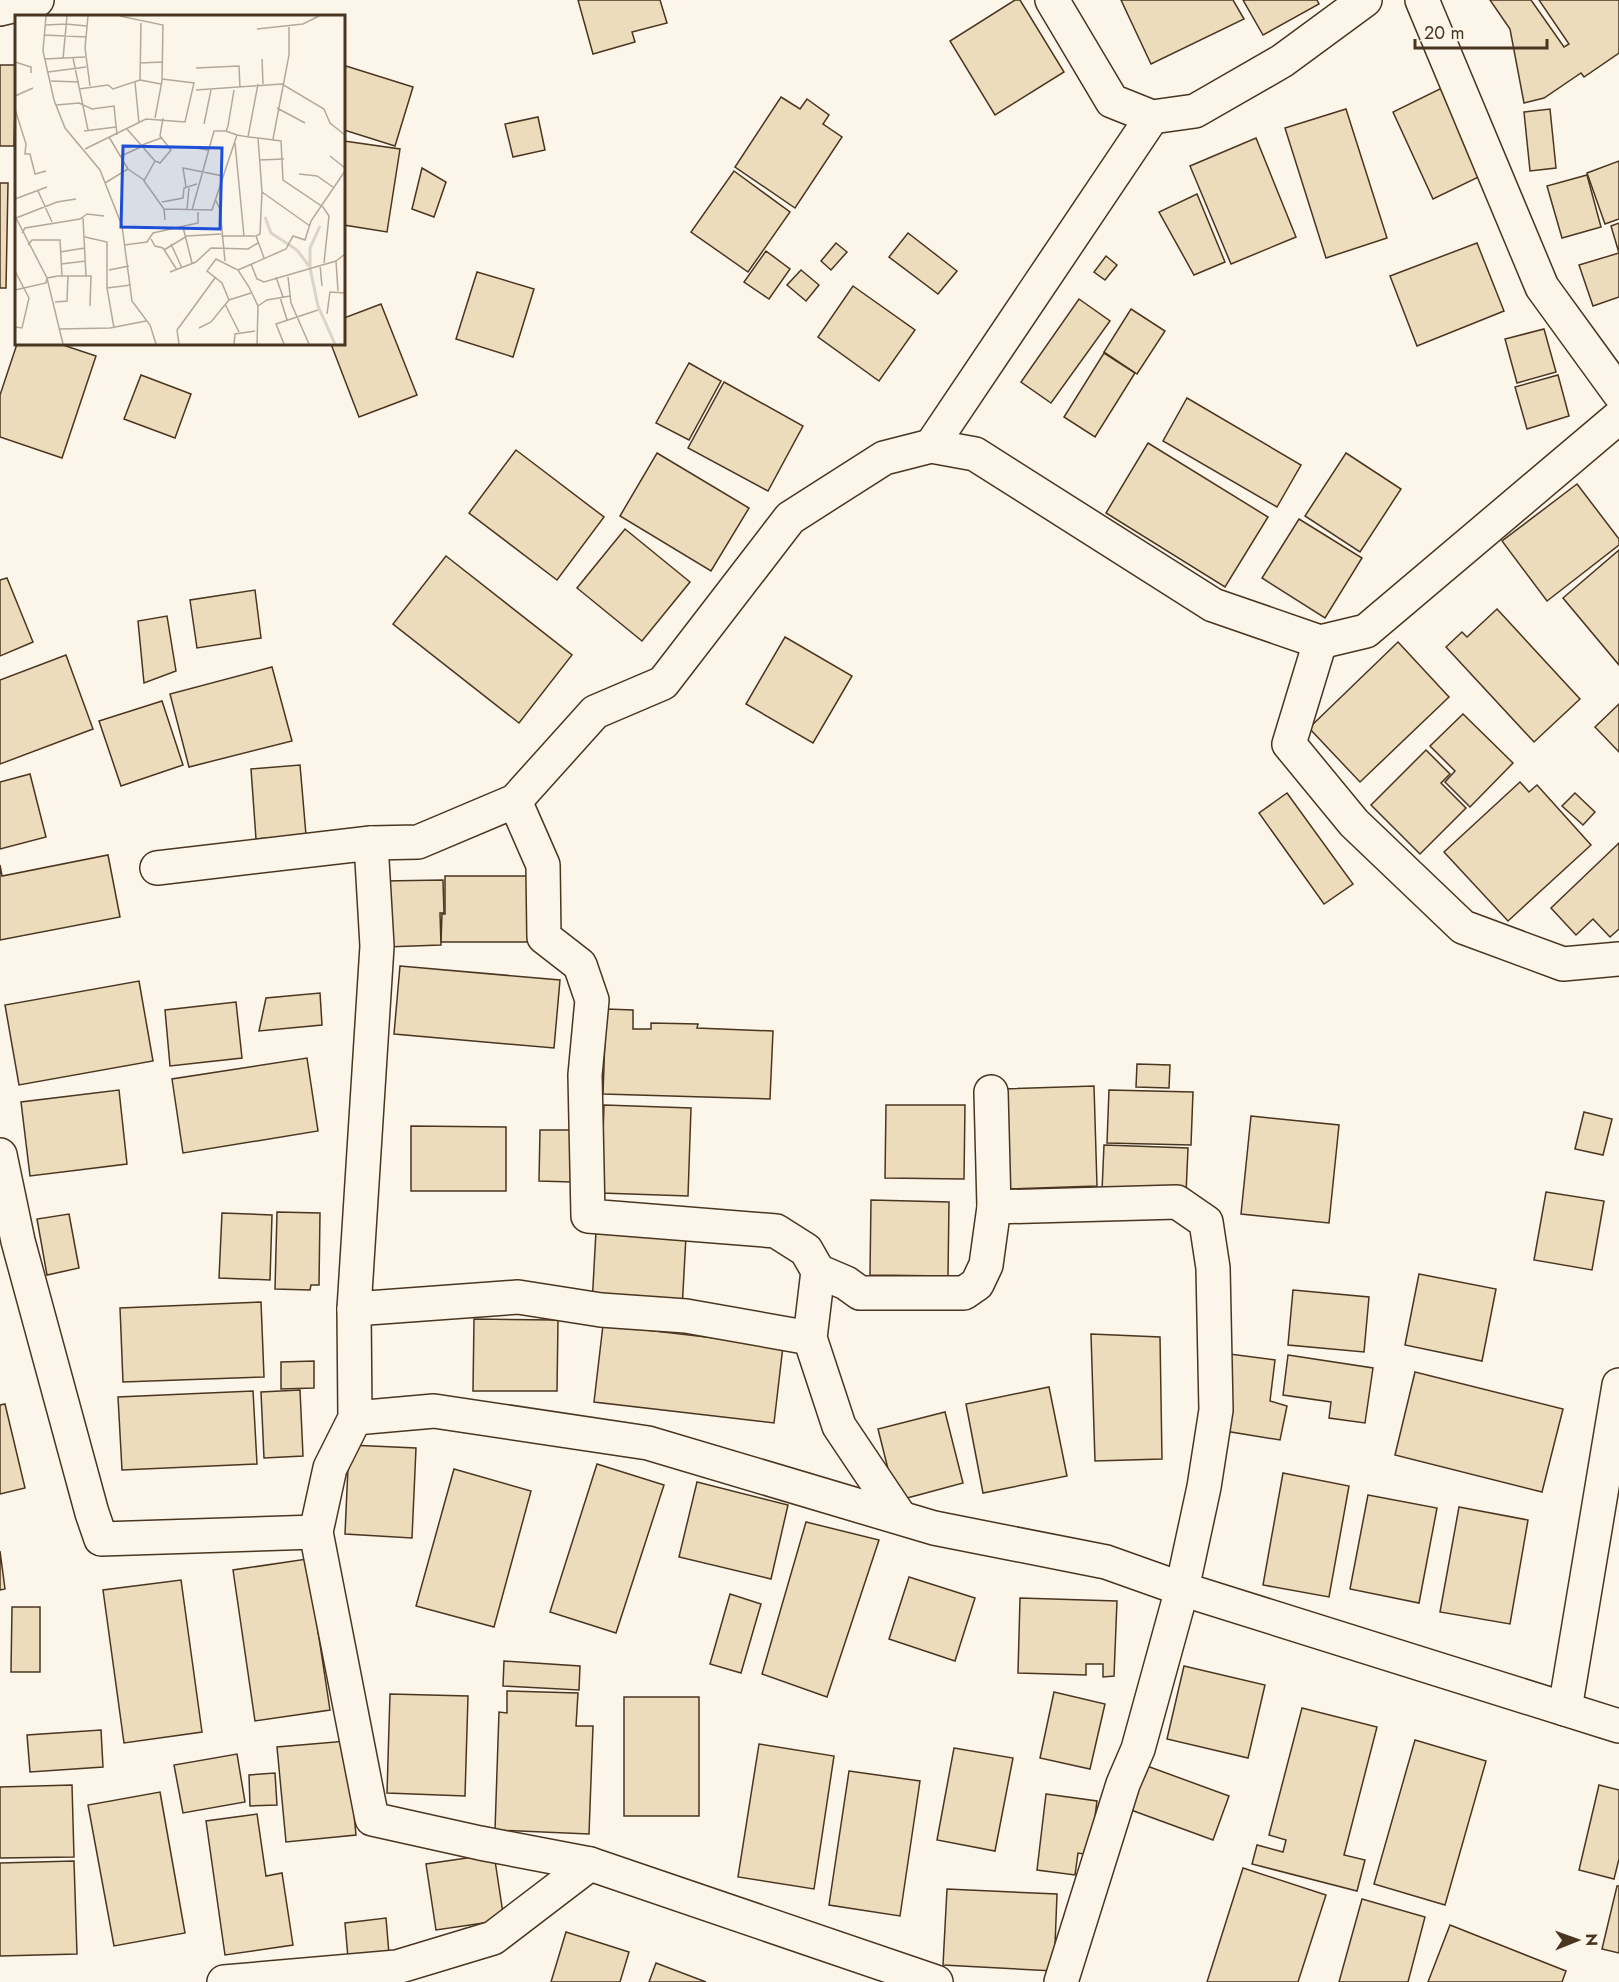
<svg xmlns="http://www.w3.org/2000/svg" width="1619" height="1982" font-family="Jost,sans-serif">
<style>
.building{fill:#ecdcbc;stroke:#4a3520;stroke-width:1.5}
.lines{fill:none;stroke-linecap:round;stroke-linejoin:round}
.street-casing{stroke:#4a3520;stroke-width:36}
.street{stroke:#fbf6e9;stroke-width:33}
.inset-river{fill:none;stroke:#dcd4c6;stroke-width:3}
.inset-road{fill:none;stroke:#b4a999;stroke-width:1.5}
.view{fill:#1d4ed8;fill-opacity:0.15;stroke:#1d4ed8;stroke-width:3}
.inset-edge{fill:none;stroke:#4a3520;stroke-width:3}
</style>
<rect width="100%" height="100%" fill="#fbf6e9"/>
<g class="building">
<polygon points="578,0 660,0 667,23 632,32 635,42 593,54"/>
<polygon points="1015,0 1020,0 1064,72 995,115 950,41"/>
<polygon points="1121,0 1233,0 1244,19 1151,64"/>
<polygon points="1243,0 1317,0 1319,4 1263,35"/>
<polygon points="1490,0 1531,0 1564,47 1569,44 1539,0 1619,0 1619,53 1584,77 1581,73 1544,98 1524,103 1510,29"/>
<polygon points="0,65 16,65 14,146 0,146"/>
<polygon points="346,66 413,87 395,146 344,130 344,73"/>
<polygon points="1450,84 1491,171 1433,199 1393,112"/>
<polygon points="781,97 800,109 807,99 829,115 823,124 842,137 795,208 735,167"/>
<polygon points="1346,109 1387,238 1326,258 1285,128"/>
<polygon points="1550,109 1556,168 1530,171 1524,112"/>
<polygon points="538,117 545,150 513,157 505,124"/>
<polygon points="1256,138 1296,237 1231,264 1190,166"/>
<polygon points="344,141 400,149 387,232 344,225"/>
<polygon points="1619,161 1619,219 1605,224 1587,173"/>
<polygon points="422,168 446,182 434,217 412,209"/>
<polygon points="734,171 790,212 748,272 691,232"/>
<polygon points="1587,175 1601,227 1562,238 1547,186"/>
<polygon points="0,183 8,183 6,288 0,288"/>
<polygon points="1197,194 1225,262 1194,275 1159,212"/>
<polygon points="1619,223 1619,297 1593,306 1579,265 1619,253 1611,226"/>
<polygon points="908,233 957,271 938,294 889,257"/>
<polygon points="836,243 847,252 831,270 821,261"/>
<polygon points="1477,243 1504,311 1417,346 1390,276"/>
<polygon points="766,251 790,269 769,299 744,282"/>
<polygon points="1106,256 1117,265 1105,280 1094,272"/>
<polygon points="801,270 819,285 806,301 787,285"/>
<polygon points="477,272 534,289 513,357 456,339"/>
<polygon points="853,286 915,330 879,381 818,337"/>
<polygon points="1079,299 1110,321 1051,403 1021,382"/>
<polygon points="381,304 417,395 359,417 331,344 344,344 344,318"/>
<polygon points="1131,309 1165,331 1137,374 1104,352"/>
<polygon points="1544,329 1556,372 1517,383 1505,339"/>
<polygon points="17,344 60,344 96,356 62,458 0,437 0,395"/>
<polygon points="1104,353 1135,373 1095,437 1064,417"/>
<polygon points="689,363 721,381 689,440 656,423"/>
<polygon points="141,375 191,394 175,438 124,419"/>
<polygon points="1558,375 1569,416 1527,429 1515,387"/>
<polygon points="724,382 803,426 768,491 688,448"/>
<polygon points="1187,398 1301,465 1277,507 1163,441"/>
<polygon points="1148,443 1268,517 1225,587 1106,513"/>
<polygon points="516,450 604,517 557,580 469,513"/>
<polygon points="657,453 749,508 711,571 620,516"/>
<polygon points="1346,453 1401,489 1360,552 1305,516"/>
<polygon points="1577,484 1619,539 1619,545 1547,601 1502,541"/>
<polygon points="1299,519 1362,558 1325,618 1262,578"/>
<polygon points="625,529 690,582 642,641 577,588"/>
<polygon points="1619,550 1619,665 1563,598"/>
<polygon points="446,556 572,655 519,723 393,624"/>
<polygon points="7,578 33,642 0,656 0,580"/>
<polygon points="255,590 261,638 197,648 190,600"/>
<polygon points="1497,609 1580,699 1534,742 1446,647 1462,632 1467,637"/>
<polygon points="167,616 176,671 144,683 138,621"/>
<polygon points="785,637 852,676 813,743 746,704"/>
<polygon points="1398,642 1449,697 1360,782 1309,728"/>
<polygon points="66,655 93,729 0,764 0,680"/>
<polygon points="272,667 292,741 189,767 170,694"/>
<polygon points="162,701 183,765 121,786 99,721"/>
<polygon points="1619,704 1619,752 1595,727"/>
<polygon points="1463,714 1513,763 1470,807 1445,782 1455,771 1430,746"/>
<polygon points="1426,750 1450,774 1441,783 1466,808 1420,854 1371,805"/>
<polygon points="300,765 306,835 256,839 251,769"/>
<polygon points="30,774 46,837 0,849 0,782"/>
<polygon points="1520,782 1529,792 1537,785 1591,845 1508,921 1444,852"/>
<polygon points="1287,793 1353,884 1324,904 1259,813"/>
<polygon points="1575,793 1595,812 1583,825 1562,806"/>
<polygon points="1619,843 1619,929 1610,937 1593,919 1576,935 1551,908"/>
<polygon points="108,855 120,917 0,940 0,865 2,876"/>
<polygon points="445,876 529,876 528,942 441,942 442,914 445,914"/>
<polygon points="443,880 444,913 440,913 441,945 385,947 383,881"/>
<polygon points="400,966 560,980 554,1048 394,1034"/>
<polygon points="139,981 153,1061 19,1085 5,1005"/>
<polygon points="320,993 322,1025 259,1031 266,998"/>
<polygon points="236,1002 242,1058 170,1066 165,1010"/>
<polygon points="606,1009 633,1010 633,1029 651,1029 651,1023 698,1024 697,1028 773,1031 770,1099 603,1094"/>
<polygon points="307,1058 318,1131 183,1153 172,1079"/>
<polygon points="1137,1064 1170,1065 1169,1088 1136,1087"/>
<polygon points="1094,1086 1097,1186 1006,1189 1003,1089"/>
<polygon points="119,1090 127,1164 30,1176 21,1102"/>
<polygon points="1109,1090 1193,1092 1191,1145 1107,1143"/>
<polygon points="604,1105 691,1108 688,1196 601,1193"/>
<polygon points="886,1105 965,1105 964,1179 885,1178"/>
<polygon points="1584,1112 1612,1119 1603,1155 1575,1149"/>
<polygon points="1251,1116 1339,1125 1329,1223 1241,1214"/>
<polygon points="411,1126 506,1127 506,1191 411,1191"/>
<polygon points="540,1130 573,1130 571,1182 539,1181"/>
<polygon points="1104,1145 1188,1148 1186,1194 1102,1191"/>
<polygon points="1546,1192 1604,1201 1592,1270 1534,1260"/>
<polygon points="871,1200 949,1202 948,1276 870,1275"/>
<polygon points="277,1212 320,1213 319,1285 311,1285 310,1290 275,1289"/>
<polygon points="222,1213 272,1215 270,1280 219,1278"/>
<polygon points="69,1214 79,1268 47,1275 37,1219"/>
<polygon points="596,1231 686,1236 682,1310 592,1305"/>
<polygon points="1419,1274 1496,1289 1482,1361 1405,1345"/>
<polygon points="1293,1290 1369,1297 1364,1352 1288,1345"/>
<polygon points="261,1302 264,1377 123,1382 120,1308"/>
<polygon points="474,1319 558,1320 557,1391 473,1391"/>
<polygon points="603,1325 783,1346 774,1423 594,1402"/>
<polygon points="1091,1334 1160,1337 1162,1459 1095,1461"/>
<polygon points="1214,1352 1275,1360 1270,1401 1287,1406 1280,1440 1213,1429"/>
<polygon points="1288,1355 1373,1368 1365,1423 1329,1418 1331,1402 1283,1395"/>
<polygon points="314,1361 314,1388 281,1389 281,1362"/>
<polygon points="1415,1372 1563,1409 1542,1492 1395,1455"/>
<polygon points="1049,1387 1067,1476 983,1493 966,1404"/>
<polygon points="300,1390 303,1456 264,1458 261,1392"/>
<polygon points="253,1391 257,1464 122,1470 118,1397"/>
<polygon points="5,1404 25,1488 0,1494 0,1405"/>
<polygon points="945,1412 963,1483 896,1501 878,1429"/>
<polygon points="349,1445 416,1448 412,1538 345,1534"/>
<polygon points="597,1464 664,1485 616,1633 550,1612"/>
<polygon points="454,1469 531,1491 494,1627 416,1606"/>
<polygon points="1283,1473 1349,1486 1329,1597 1263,1585"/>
<polygon points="697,1482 788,1505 771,1579 679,1557"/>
<polygon points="1368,1495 1437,1508 1419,1603 1350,1589"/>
<polygon points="1459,1507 1528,1520 1510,1624 1440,1612"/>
<polygon points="806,1522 879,1540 827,1697 762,1674"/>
<polygon points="0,1551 5,1589 0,1590"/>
<polygon points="307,1559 330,1710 255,1721 233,1570"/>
<polygon points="909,1577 975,1598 955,1661 889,1639"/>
<polygon points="181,1580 202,1732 124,1743 103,1590"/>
<polygon points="730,1594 761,1604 741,1673 710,1664"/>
<polygon points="1020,1598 1117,1601 1114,1676 1103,1677 1103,1664 1086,1664 1086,1675 1018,1673"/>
<polygon points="12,1607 40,1607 40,1672 11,1672"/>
<polygon points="504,1661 580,1666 579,1690 503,1686"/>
<polygon points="1184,1666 1265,1685 1248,1758 1167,1739"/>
<polygon points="507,1691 578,1693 576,1726 593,1726 589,1834 495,1830 499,1712 507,1713"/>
<polygon points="1054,1692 1105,1704 1090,1769 1040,1758"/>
<polygon points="390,1694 468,1696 465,1796 387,1793"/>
<rect x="624" y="1697" width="75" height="119"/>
<polygon points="1302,1708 1377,1727 1344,1855 1365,1860 1357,1891 1252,1864 1257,1845 1283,1852 1286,1840 1269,1835"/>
<polygon points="101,1730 103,1767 30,1772 27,1735"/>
<polygon points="1415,1740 1486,1761 1445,1905 1374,1884"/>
<polygon points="347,1741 356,1835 286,1842 277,1747"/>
<polygon points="759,1744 834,1756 814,1889 738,1877"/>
<polygon points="954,1748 1013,1758 995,1851 937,1840"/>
<polygon points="237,1754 245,1802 183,1813 174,1765"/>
<polygon points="1147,1766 1229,1796 1213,1840 1131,1810"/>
<polygon points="849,1771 920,1781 900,1916 829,1905"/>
<polygon points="275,1773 277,1805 250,1806 249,1775"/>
<polygon points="72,1785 74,1857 0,1858 0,1787"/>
<polygon points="1599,1785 1619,1790 1619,1859 1614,1879 1579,1870"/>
<polygon points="160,1792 185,1933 114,1946 88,1805"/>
<polygon points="1046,1794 1097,1801 1090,1855 1078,1853 1075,1875 1037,1870"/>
<polygon points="257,1814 266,1876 282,1873 293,1945 225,1955 206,1821"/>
<polygon points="494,1854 504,1920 436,1930 426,1864"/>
<polygon points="74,1861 77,1954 0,1956 0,1863"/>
<polygon points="1243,1868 1326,1895 1298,1982 1207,1982"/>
<polygon points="1617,1886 1619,1886 1619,1953 1602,1949"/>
<polygon points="947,1889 1057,1894 1054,1971 943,1965"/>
<polygon points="1362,1899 1425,1917 1408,1982 1339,1982"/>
<polygon points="386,1918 389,1954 348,1958 345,1923"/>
<polygon points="1450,1925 1566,1971 1562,1982 1428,1982"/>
<polygon points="566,1932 629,1952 620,1982 551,1982"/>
<polygon points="656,1963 706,1982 649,1982"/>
</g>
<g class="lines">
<g class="street-casing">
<g id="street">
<polyline points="1052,0 1112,101 1152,117 1195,111 1282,61 1365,0"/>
<polyline points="1422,0 1542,287 1619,393"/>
<polyline points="0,9 37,0"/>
<polyline points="931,446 1152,117"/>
<polyline points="1320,642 1289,744 1354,823 1463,927 1563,964 1619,959"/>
<polyline points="515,801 543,865 544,937 580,965 592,1000 585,1075 588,1216 776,1231 806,1250 818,1271 810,1338 839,1426 900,1517"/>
<polyline points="371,843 418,842 515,801 595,712 663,683 790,518 884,458 931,446 975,454 1213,605 1320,642 1366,631 1619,417"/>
<polyline points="157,868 371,843 377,946 354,1309 355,1418 330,1468 316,1532 372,1819 480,1843 590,1864 936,1982"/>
<polyline points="0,1155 18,1241 92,1513 101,1539 316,1532"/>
<polyline points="994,1207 1177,1202 1206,1222 1213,1268 1216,1410 1204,1487 1182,1589 1138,1749 1123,1784 1061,1982"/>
<polyline points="818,1271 846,1283 860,1293 964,1293 977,1284 986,1265 994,1207 991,1092"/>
<polyline points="354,1309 518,1297 601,1310 686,1316 810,1338"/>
<polyline points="355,1418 434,1411 648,1443 934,1528 1106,1562 1182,1589 1619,1726"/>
<polyline points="1565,1709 1619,1385"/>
<polyline points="224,1982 397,1967 493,1938 590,1864"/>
</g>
</g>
<use href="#street" class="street"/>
</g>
<g transform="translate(15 15)">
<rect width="330" height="330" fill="#fbf6e9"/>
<path class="inset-river" d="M250 202 256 218 282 235 294 251M305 211 295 233V253L303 291 320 329"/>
<path class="inset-road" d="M31 1 28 36 39 85 50 113 85 155 107 211 117 286 135 310 141 329M73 1 70 33 75 71M105 1 148 10 147 66 140 103M51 9 72 11M31 10 51 9M242 14 288 9 304 1M29 20 72 22M58 43 73 115M29 44 70 42M48 44 52 1M247 44 248 69M0 47 16 52V58M125 48 147 47M181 53 224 51 225 73M33 57 71 52M125 65 146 69M36 66 64 67M120 67 124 108M64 74 93 70 98 74 125 65 126 8M181 75 267 69 309 94 315 108 330 120M0 81 18 73M41 90 64 88 77 94 99 91 102 120M262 93 290 108M0 94 11 129 10 139H15L20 159 31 156M189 109 196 75M112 114 140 146M69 116 101 112M222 120 233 122 243 69M233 122 243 123 247 177 245 219 241 221 249 243M243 123 266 126 268 165 308 192 314 201 309 248M258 124 274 40V12M220 128 229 221M127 130 146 123M174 132 193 135M70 134 131 104 170 107 179 68 147 64M106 141 128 131M315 141 330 153M244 145 269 144M140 146 145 148 156 135 145 121 148 103M140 146 129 166 149 194M113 154 129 165M284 159 302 161 318 172M90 168 113 154 94 122M171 172 168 153 208 161M23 176 37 207M247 177 295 211M0 184 32 172M200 184 205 194 210 246M147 187 168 183 169 173 182 169M172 194 174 173M177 195 199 116H211L213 111 219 75M0 201 32 263 48 329M1 203 42 187 61 184M68 203 71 261M150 205 149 194 197 195 222 120 211 116M168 212 177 248M7 218 10 213 65 204 72 199 89 201M206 221H240M70 222 92 227V273L99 313M136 224 140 231 148 233 162 255M156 229 167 253M13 230 17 225H45L47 261M109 230 132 227 138 218 183 208V197M149 235 172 221 206 219M45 237 70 233M321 246 323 276M46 249 71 246M236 249 242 264 249 267 321 246 330 239M305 250 307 271M94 255 114 251M223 255 271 234 278 221 290 225 296 206 330 156M0 256 14 283 7 313 0 312M155 257 181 247 196 233 233 234 243 228M261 262 268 282M273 262 276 288 294 329M92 273 116 270M0 275 31 268 32 263 43 261H76L75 291M265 282 272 305M214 285 207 268 192 256 201 244 223 255 234 272 243 291 242 329M40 287 52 286 53 261M210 289 224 317M243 291 252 285 275 281M312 299 315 277 330 278M184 313 196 307 214 285 236 278M45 314 95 313 131 306M164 329 162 315 200 263M219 329 220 319 240 316M269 329 261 309 303 295"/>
<path class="view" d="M108 131 207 133 205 214 106 212Z"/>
<rect width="330" height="330" class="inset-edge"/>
</g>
<g transform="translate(1577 1940) rotate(89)" stroke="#fbf6e9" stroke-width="4.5" paint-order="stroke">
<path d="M0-4.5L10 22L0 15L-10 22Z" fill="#4a3520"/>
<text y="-9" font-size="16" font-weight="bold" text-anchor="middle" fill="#4a3520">N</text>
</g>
<path d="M1415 39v9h132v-9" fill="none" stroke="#4a3520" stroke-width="3"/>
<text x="1424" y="39" font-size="18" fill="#4a3520" stroke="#fbf6e9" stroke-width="4.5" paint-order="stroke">20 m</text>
</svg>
